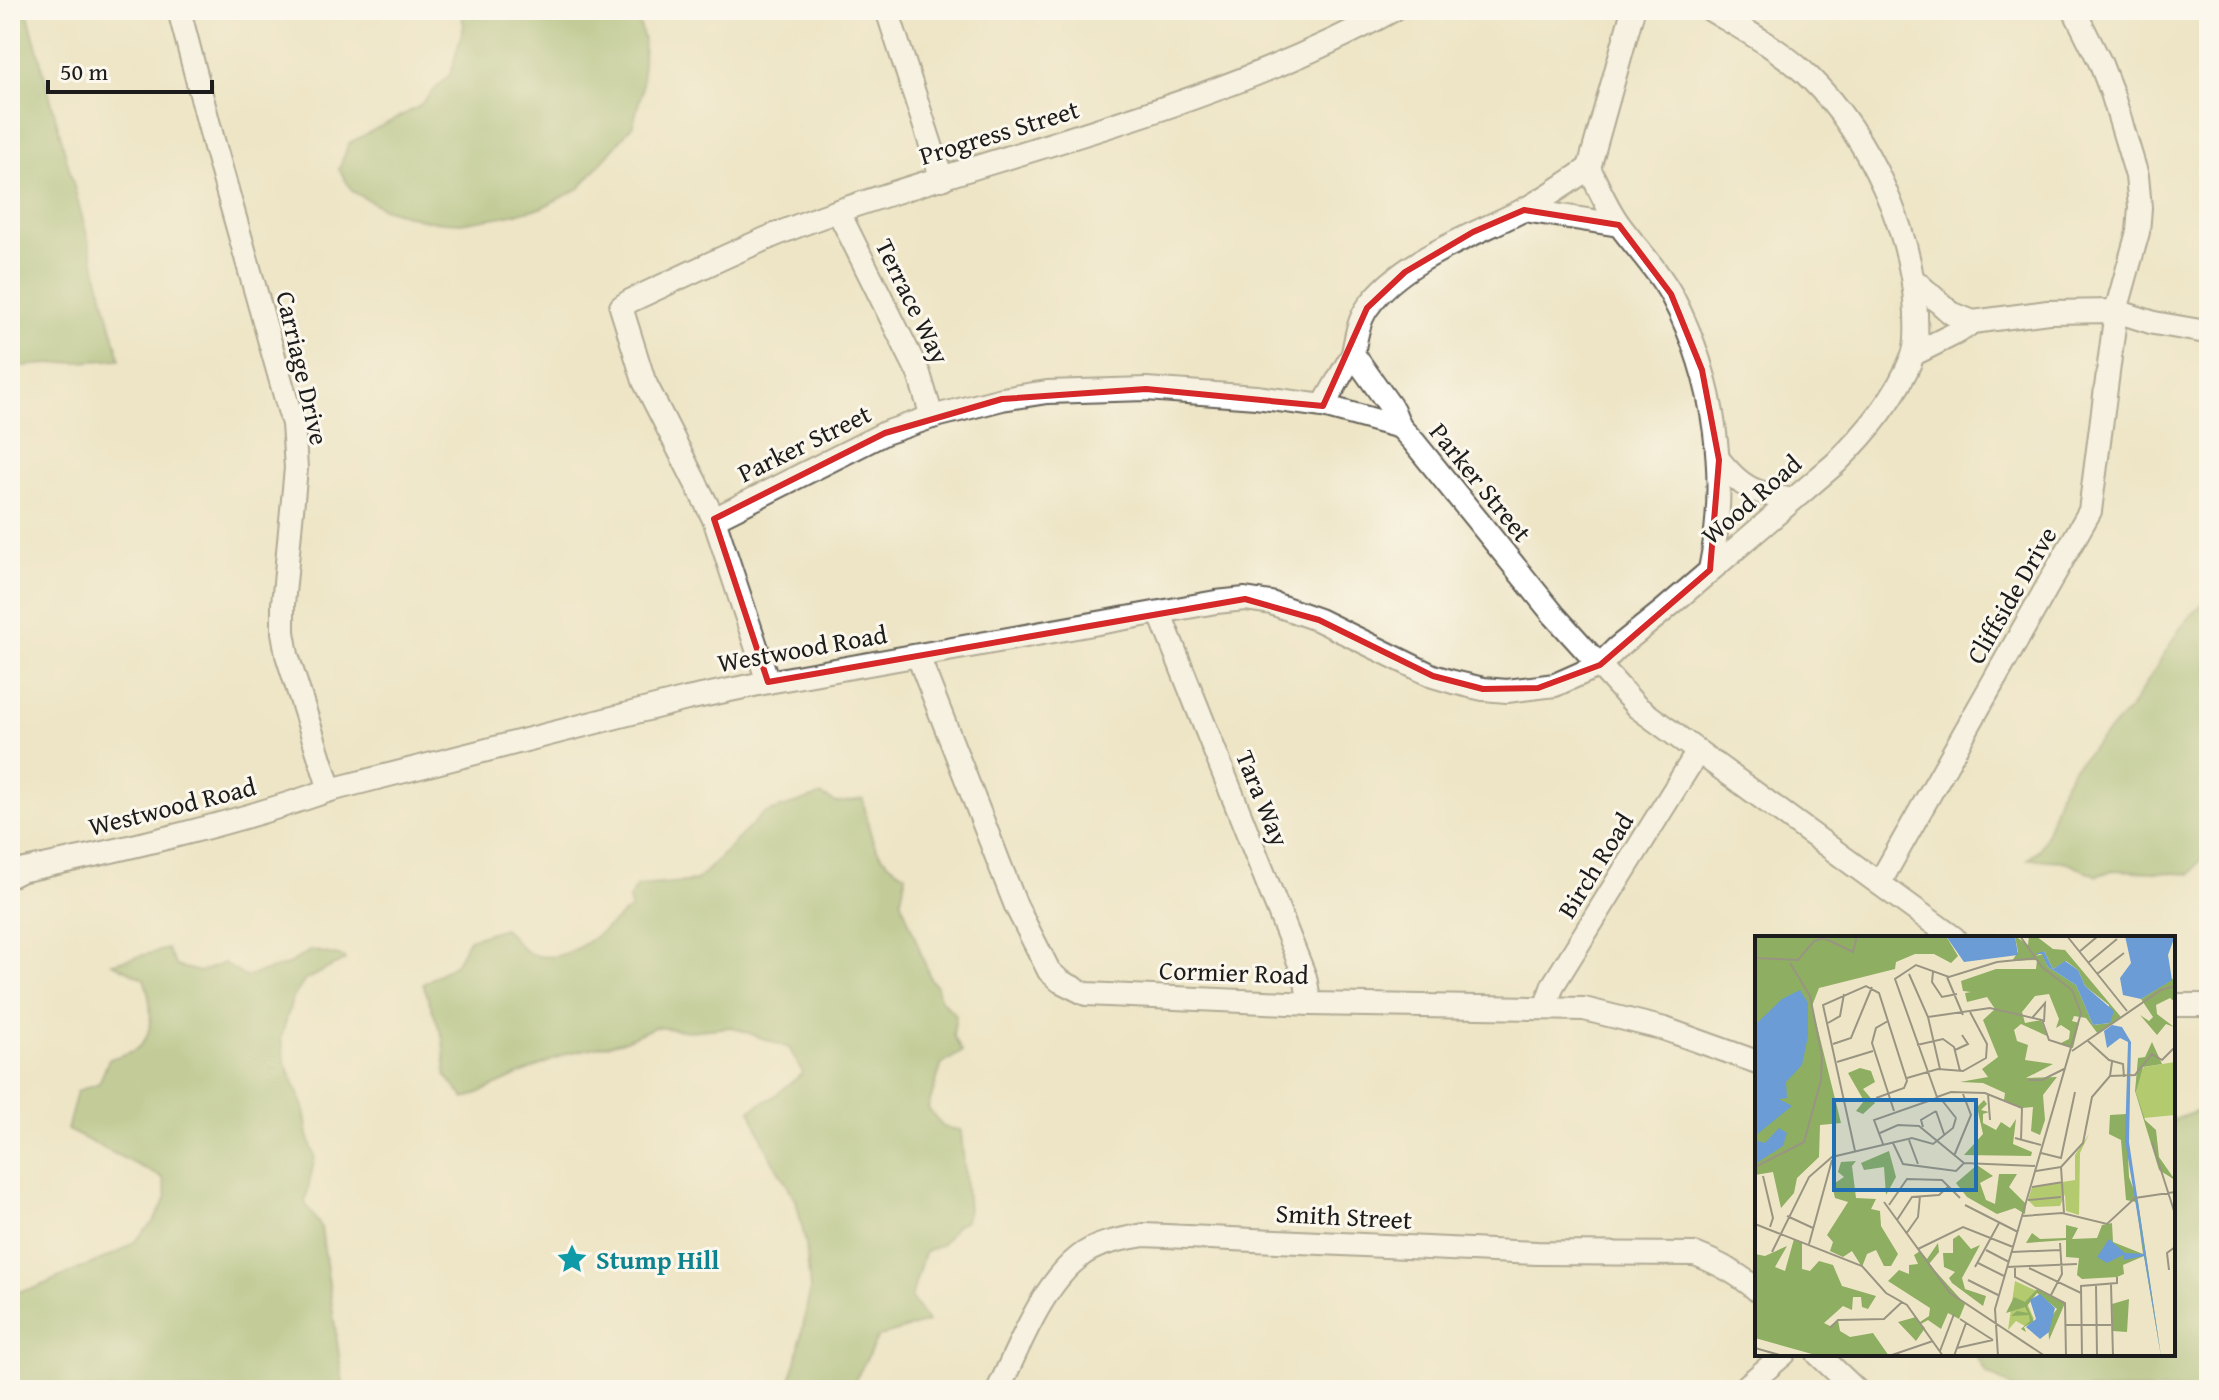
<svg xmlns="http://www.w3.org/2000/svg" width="2219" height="1400" font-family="'Gentium Book Plus',serif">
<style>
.forest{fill:#8eae62;stroke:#55653f;stroke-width:2}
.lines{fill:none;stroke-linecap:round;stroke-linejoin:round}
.minor-casing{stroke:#666258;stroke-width:26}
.minor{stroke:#fff;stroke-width:22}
.marked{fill:none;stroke:#d62828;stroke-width:6;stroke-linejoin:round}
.labels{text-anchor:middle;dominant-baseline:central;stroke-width:6;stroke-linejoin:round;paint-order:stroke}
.street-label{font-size:26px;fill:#1c1c1c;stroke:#fbf7ec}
.culture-label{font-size:26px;font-weight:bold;fill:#0d838f;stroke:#fbf7ec;text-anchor:start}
.inset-road{fill:none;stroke:#9a9582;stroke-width:2}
.view{fill:#1f6fb2;fill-opacity:0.15;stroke:#1f6fb2;stroke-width:4}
.inset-edge{fill:none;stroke:#1c1c1c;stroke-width:4}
</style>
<rect width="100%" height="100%" fill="#fbf7ec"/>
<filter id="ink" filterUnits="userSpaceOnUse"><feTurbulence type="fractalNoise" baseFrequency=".0125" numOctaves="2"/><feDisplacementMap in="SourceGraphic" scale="16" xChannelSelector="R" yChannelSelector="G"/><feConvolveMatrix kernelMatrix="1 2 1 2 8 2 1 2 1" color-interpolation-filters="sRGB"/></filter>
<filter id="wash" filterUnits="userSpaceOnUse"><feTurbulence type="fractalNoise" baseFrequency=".006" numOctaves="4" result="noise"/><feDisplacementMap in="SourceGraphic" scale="32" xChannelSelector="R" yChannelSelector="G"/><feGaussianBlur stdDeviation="1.8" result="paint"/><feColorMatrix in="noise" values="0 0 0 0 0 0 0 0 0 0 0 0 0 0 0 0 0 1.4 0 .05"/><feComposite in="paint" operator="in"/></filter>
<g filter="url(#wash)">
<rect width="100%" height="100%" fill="#eee5c6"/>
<g class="forest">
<polygon points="10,10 27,10 120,359 10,367"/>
<polygon points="460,10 636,10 644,40 642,91 633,125 580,188 541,208 504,216 461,223 427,221 382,208 352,191 339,169 349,143 418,107 451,73 464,25"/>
<polygon points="2209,596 2209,848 2191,874 2113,870 2097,876 2063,861 2028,859 2039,850 2045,838 2061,789 2073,768 2130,709 2181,627"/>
<path d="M821 795 837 803 863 799C870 834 871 857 906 874L901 900 931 980 937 986 940 999 956 1015 953 1035 962 1052 942 1064 928 1108 943 1127 961 1130 968 1210 965 1221 957 1225 941 1245 924 1253 911 1298 928 1322 878 1337 850 1390H786L796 1362 810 1290 806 1245 796 1200 771 1158 750 1110 773 1097 803 1073 789 1048 732 1027 689 1031 655 1027 621 1042 568 1053 465 1099 446 1076 443 1039 423 984 455 964 469 939 504 928C511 935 518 946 526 951 563 973 604 928 631 908L629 899 637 886 696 881 763 814Z"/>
<path d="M167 949 176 966 200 972 224 963 245 977 287 965 311 950 344 957 345 960 305 980 292 1000 281 1038 285 1062 304 1107 308 1135 315 1157 305 1203 321 1227 344 1390H10V1293L35 1288 119 1252 135 1241 154 1221 167 1197 163 1178 67 1130 77 1091 99 1083 109 1059C118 1056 132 1053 139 1047 156 1031 151 998 144 979L112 963Z"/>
<polygon points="2209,1107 2209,1390 2015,1390 2006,1383 1986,1373 1976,1354 2173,1354 2173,1120"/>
</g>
</g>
<g filter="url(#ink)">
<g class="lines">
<g class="minor-casing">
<g id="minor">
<polyline points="179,10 213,140 293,424 296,468 283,604 283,632 287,655 330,790"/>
<polyline points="887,10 942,179"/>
<path d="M1589 168C1599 188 1607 209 1621 227 1638 250 1658 270 1672 296 1716 380 1729 478 1710 570"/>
<polyline points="1589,168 1633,10"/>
<polyline points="1524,210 1619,225"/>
<polyline points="838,211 919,374 932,417"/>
<polyline points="1914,280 1951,313 1973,322 2048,312 2116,311 2154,323 2206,332"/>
<polyline points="1914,354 1958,332 1973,322"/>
<polyline points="1323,406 1353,354"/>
<path d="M1400 427 1393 410 1353 354C1356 338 1358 321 1368 307 1403 258 1476 235 1527 208 1549 196 1569 182 1589 168"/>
<path d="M1719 460C1744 491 1755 492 1792 500"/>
<polyline points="714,519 885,433 932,417 1002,399 1047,392 1146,389 1256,397 1323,406 1400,427 1414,442 1554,615 1637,707 1954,938"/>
<polyline points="1160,614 1305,977 1310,1004"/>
<polyline points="918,656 1016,906 1049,971 1060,981 1086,994 1310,1004 1584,1009 1665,1029 1757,1062"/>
<path d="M768 682 714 519 644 381 621 307 630 301C699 269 769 234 841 210 1027 147 1220 105 1393 10"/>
<path d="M10 876 20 871C125 849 229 825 330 790L687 699 768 682 1216 602 1245 599 1271 603 1319 620 1433 676 1453 682 1483 689 1507 691 1555 685 1600 665 1617 648 1663 611 1836 463C1867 432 1897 397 1913 355 1918 342 1916 326 1916 313 1912 231 1869 137 1811 79 1782 50 1746 31 1711 10"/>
<polyline points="1880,882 2090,511 2116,311 2138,232 2140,208 2137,176 2112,93 2100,62 2074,10"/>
<polyline points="2173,1005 2209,1005"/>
<polyline points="1545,1008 1553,985 1697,753"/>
<polyline points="1818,1354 1856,1390"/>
<path d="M998 1390C1019 1347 1041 1287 1079 1257 1096 1243 1122 1239 1144 1235L1537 1253 1695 1254C1718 1263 1738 1273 1757 1290"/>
<polyline points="1742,1390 1784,1354"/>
</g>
</g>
<use href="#minor" class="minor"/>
</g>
</g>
<path d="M0 0H2219V1400H0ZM1524 210 1619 225 1671 294 1702 370 1719 460 1710 570 1600 665 1538 688 1483 689 1433 676 1319 620 1245 599 768 682 714 519 885 433 1002 399 1146 389 1323 406 1367 308 1405 272 1473 232Z" fill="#eee5c6" fill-opacity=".55" fill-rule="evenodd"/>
<path class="marked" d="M1524 210 1619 225 1671 294 1702 370 1719 460 1710 570 1600 665 1538 688 1483 689 1433 676 1319 620 1245 599 768 682 714 519 885 433 1002 399 1146 389 1323 406 1367 308 1405 272 1473 232Z"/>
<defs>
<g id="sight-bare" transform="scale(2.4)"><path d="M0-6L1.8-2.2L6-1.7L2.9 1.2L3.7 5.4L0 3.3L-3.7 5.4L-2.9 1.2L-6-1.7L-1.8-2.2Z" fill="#0f9aa8" stroke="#fbf7ec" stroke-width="2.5" paint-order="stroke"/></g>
</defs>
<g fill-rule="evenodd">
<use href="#sight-bare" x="572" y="1259"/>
</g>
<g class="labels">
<g class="street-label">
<text transform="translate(999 132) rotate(-17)">Progress Street</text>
<text transform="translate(913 301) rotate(64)">Terrace Way</text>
<text transform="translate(303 368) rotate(77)">Carriage Drive</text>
<text transform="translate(804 443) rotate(-26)">Parker Street</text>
<text transform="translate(1481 482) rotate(51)">Parker Street</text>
<text transform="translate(1751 499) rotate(-41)">Wood Road</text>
<text transform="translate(2011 595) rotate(-60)">Cliffside Drive</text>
<text transform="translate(802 648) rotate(-10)">Westwood Road</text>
<text transform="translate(1263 798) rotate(68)">Tara Way</text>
<text transform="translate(172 806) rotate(-14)">Westwood Road</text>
<text transform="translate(1595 865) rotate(-58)">Birch Road</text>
<text transform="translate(1234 972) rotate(2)">Cormier Road</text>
<text transform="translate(1344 1216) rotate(3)">Smith Street</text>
</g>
<g class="culture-label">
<text x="596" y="1259">Stump Hill</text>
</g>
</g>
<g transform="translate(1755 936)">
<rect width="420" height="420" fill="#eee5c6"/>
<path d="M420 126V179L389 182 381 156 385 137 389 131ZM334 198 325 217 324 279 311 275 310 258 305 270 280 271 273 264 277 251 320 244V219ZM260 345 282 355 272 367 279 383 270 390 261 385 253 394Z" fill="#b3ca6f"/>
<path d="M0 0H191L203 20 196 27 179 18H160L141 26 140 33 64 52 57 70 86 187 65 189 64 221 42 242 39 257 26 272 18 236 0 239ZM260 0 273 9 274 0H281L298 13 310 14 366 81 343 98 331 82 319 80 317 85 324 87 318 112 304 108 314 103 315 95 306 89 301 92 304 83 294 58 280 60 267 76 270 87 286 84 292 100 266 88 259 94 262 105 273 109 270 124 298 128 271 142 302 141 288 159 290 184 285 199 276 195 278 171 267 172 249 164 250 157 228 147 205 146 233 141 227 133 243 121 228 84 240 73 232 61 212 66 210 57 216 56 208 55 206 45 241 33H281L282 24 257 25 263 16ZM289 15 298 33 311 25 323 34 330 50 354 69 355 87 338 89 321 49 293 31 288 18 281 20ZM419 42 420 66 415 62 401 69 402 78 419 91 411 88 402 99 385 79 394 85 398 81 386 63ZM397 106 407 128 388 131 381 156 390 184 401 194 404 221 420 244 404 234 380 155 383 122 390 121ZM105 132 116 135 120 146 108 153 120 167 108 178 101 175 109 165 93 137ZM229 164 232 168 226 174 234 176 228 178V187L241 194 246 186 255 192 261 183 258 208 277 216 276 220 209 219 228 198 222 171ZM371 178 374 241 383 265 406 420 389 320 368 329 369 338 362 341 327 343 322 339 324 322 311 321V304L271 307 277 297 285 303 311 302V289L323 292 317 303 342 302 347 289 357 287 358 306 388 318 381 266 371 264 366 204 354 198 355 179ZM134 215 141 241 131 259 129 231 109 234 106 227ZM101 225 97 230 101 262 121 263 116 273 125 275 126 290 143 318 136 330H129L121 314 112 318 107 331 97 315 88 321 75 315 78 306 72 299 93 266 80 262 77 249 89 241 83 236 86 226ZM222 229 238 240 225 247 231 264 240 268 244 238H262L254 251 271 268 270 278 260 272 242 278 212 261 201 247ZM204 299 216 313 225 309 207 342 210 353 231 360 228 370 197 347 194 342 200 336 189 331 188 317H198V303ZM39 303 47 306V333L55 335 64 325 78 329 87 350 121 360 113 373 107 371 106 361H98L97 374 88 370 69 387 75 390 83 384 85 395 95 401 118 397 134 420H64L0 402V318L10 320 32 310 20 331 30 335ZM183 307 184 316 174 328 210 368 204 383 193 377 186 393 173 384 166 388 170 392 161 405 143 386 161 381 165 386 174 380 175 372 133 345 144 334 154 338V329L163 328 159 319 165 315 172 323ZM282 353 310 367 294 404 293 385 302 373 282 357 272 370 279 386 269 391 271 396 266 393 275 385 274 379 256 380 262 375 273 377 270 371 251 377 259 361 270 366ZM374 363 372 396 358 395 357 368Z" fill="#8eae62" fill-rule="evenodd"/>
<path d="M191 0H260L263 19 209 26ZM370 0H420L413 19 417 44 386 63 368 59 365 42 376 27ZM289 15 298 33 310 25 323 34 330 50 359 75 355 87 338 89 321 49 293 31 287 18H280ZM45 54 53 67V100L47 129 31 146 32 162 24 163 37 170 0 200V89L27 63ZM357 89 367 91 376 106 374 206 406 420 389 320 369 324 368 319 352 327 342 321 354 303 370 317 389 318 370 204 373 106 365 102 352 112 349 95ZM24 192 32 197 28 210 0 228V204L10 207ZM285 358 300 372 294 396 285 403 271 391 281 383 275 364Z" fill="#6b9cd5"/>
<path class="inset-road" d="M312 0 372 75M69 2 98 16 102 0M324 16 343 0M0 22 43 24 59 5 75 0M333 27 362 3M178 36 177 46 187 61 202 58M154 38 173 81 185 133M342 38 369 17M192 41 208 79M173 81 235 72 287 84 294 104 316 111M277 82 290 67 289 86M133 85 121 92 117 107 139 175M73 87 85 80 89 58M333 105 354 124 368 128 369 141M78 108 96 102 117 51M162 109 188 103 199 111 205 135M200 114 213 108 207 99M317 115 406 54 420 50M82 126 118 115M355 140 380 139 397 118 407 124 420 111M152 142 183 133 208 135 231 122 232 108 215 76M273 144H287L311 132M233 158 235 184M182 161 196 156 230 157 267 172 266 204M186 163 201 182M183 164 140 43 161 29 194 41 242 26 281 22M181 175 189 198M168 191 166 184 181 175M125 197 143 189 164 190 209 227 280 230M260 202 286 209M154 204 163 228M397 206 420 278M138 207 148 228 201 235 209 227M128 208 119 184 182 162M100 215 68 69 111 50 124 57 152 145 149 152 121 162M286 217 306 222 320 156M199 220 216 179 208 158M0 231 49 206 66 144 67 120 55 60 35 27M306 231 328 207 337 161 355 140 357 126M306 231 309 277M281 235 306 231M8 240 18 282 15 291M277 251 308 246M273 264 306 261M129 266 195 357 290 420M134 269 152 243 187 244 205 262M210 269 263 296M32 280 58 292M268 280 307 277 352 288 380 262 420 256M142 284 157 261 184 259 194 250M0 288 107 330 131 357 152 369 188 420M151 298 163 281 165 260M54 308 77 224M163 313 208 291 258 311M231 314 254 326M17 316 54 241 77 221 157 202 178 208 198 192 201 182M257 316 305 314M223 327 249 340M220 331 244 287M252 331 322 328M260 331V341L310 367 311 420M274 332 326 357M414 334 412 317 420 311M213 344 243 359M341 348 342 420M356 348 358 420M296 359 307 338 305 307M205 383 238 404M311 389H356M75 392 83 384 129 383 147 366M0 412 28 420M202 412 238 404M185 415 199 378M134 420 178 405M199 420 211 387M243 420 240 373 326 77 317 54 287 31 265 0M327 420 326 350 362 347V341"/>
<path class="view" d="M79 164H221V254H79Z"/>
<rect width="420" height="420" class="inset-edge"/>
</g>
<rect width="2219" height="1400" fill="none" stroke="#fbf7ec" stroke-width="40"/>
<path d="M48 80v12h164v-12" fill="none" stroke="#1c1c1c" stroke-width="4"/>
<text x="60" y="80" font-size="24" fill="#1c1c1c" stroke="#fbf7ec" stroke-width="6" paint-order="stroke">50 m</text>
</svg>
